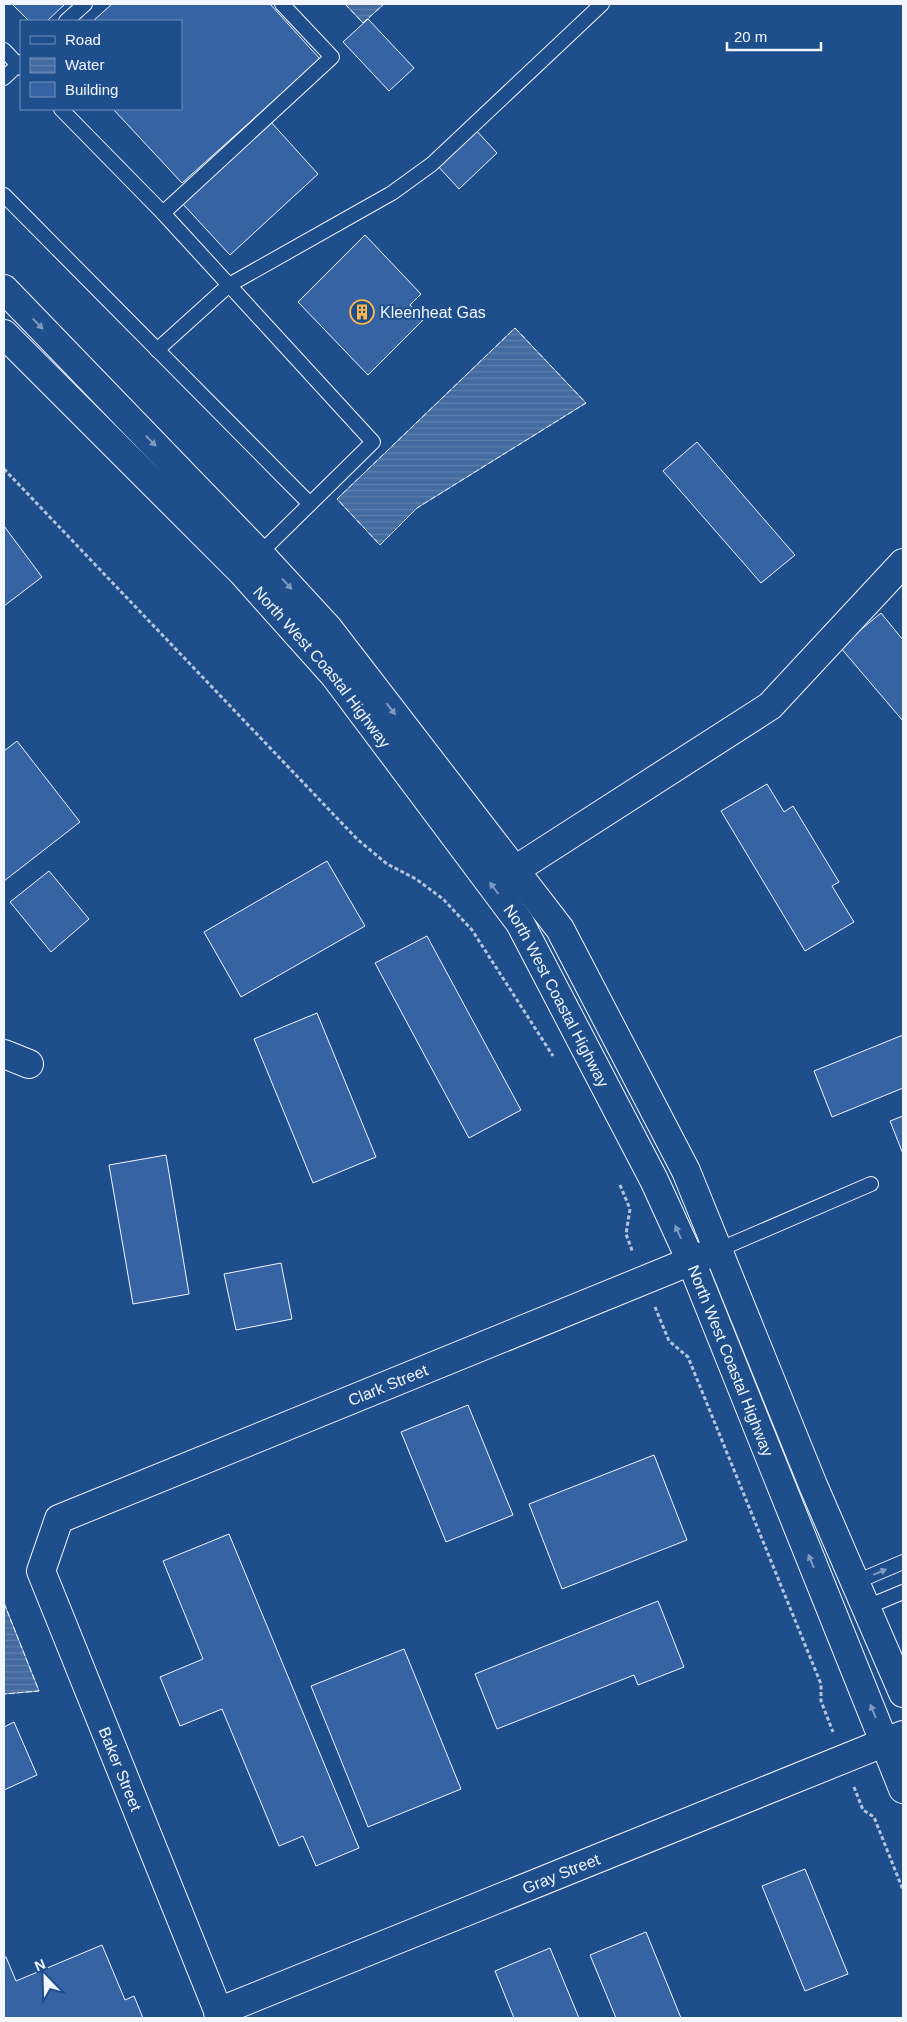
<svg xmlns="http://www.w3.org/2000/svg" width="907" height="2022" font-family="Arial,sans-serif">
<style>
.water{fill:url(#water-rules);stroke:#a8bbd7}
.building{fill:#3563a3;stroke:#f2f6ff}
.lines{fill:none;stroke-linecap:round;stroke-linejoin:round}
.service-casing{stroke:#f2f6ff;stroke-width:16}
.minor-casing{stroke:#f2f6ff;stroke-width:30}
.trunk-casing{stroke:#f2f6ff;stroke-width:30}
.path{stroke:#b3c4dc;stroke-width:3;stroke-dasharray:4 2.5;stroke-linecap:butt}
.service{stroke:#1f4e8c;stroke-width:14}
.minor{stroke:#1f4e8c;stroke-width:28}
.trunk{stroke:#1f4e8c;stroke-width:28}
.fence{stroke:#f2f6ff;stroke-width:1;stroke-dasharray:6 2.5;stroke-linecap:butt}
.oneway{fill:#7e9ac0}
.labels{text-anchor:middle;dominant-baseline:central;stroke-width:4;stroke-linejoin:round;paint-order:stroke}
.poi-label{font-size:16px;fill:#f2f6ff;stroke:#1f4e8c;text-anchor:start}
.street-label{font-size:16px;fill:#f2f6ff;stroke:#1f4e8c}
</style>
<defs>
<pattern id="water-rules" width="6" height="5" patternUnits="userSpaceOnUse" patternTransform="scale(1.25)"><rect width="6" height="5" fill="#446ba0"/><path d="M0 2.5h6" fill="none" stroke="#5f81ae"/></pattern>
</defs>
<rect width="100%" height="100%" fill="#1f4e8c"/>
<g class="water">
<polygon points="345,4 384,4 363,23"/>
<polygon points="515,328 586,403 417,508 380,545 337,499"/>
<polygon points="4,1603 39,1691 4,1694"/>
</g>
<g class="building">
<polygon points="12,4 65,4 47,21 29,21"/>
<polygon points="112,4 270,4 320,59 182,183 113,109 181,109 181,21 93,21"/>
<polygon points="368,19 414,68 389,91 343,42"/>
<polygon points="270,121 318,174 230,255 181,202"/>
<polygon points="474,128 497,153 459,189 436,164"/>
<polygon points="365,235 421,294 410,305 424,319 368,375 298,302"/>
<polygon points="697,442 795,555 761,583 663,471"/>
<polygon points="4,526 42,577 4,606"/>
<polygon points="881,613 903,640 903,721 840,647"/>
<polygon points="17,741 80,822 4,881 4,751"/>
<polygon points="767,784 784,812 793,806 839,882 832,886 854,922 805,951 721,811"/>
<polygon points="327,861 365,926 241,997 204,932"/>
<polygon points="49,871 89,919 51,952 10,902"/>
<polygon points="427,936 521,1110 469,1138 375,963"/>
<polygon points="317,1013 376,1157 313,1183 254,1039"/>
<polygon points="903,1035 903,1088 832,1117 814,1071"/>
<polygon points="903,1116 903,1154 890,1121"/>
<polygon points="166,1155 189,1294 133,1304 109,1165"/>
<polygon points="281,1263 292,1319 236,1330 224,1274"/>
<polygon points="468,1405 513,1515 446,1542 401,1432"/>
<polygon points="654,1455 687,1540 562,1589 529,1504"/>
<polygon points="229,1534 359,1848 316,1866 303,1836 279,1846 222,1709 180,1726 160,1677 203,1659 163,1561"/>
<polygon points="658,1601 684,1667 638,1685 634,1675 497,1729 475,1674"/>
<polygon points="404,1649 461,1789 368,1827 311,1686"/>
<polygon points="14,1722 37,1775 4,1790 4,1727"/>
<polygon points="805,1869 848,1974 805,1991 762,1886"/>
<polygon points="646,1932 681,2018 616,2018 590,1955"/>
<polygon points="102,1945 125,2000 134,1996 143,2018 4,2018 4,1957 6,1957 16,1981"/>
<polygon points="550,1948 579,2018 514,2018 495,1971"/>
</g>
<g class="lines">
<g class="service-casing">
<g id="service">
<polyline points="66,21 85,4"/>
<polyline points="4,50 21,68"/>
<polyline points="4,78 21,62"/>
<polyline points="61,109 163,213 332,57 282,4"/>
<polyline points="4,195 310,504 257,556"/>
<polyline points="163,213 373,442 310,504"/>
<polyline points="157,350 229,285 392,193 432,164 602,4"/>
<polyline points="718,1250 871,1184"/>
<polyline points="856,1582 903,1562"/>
<polyline points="867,1607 903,1592"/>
</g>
</g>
<g class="minor-casing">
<g id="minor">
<polyline points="515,870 770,706 903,563"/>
<polyline points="4,1054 29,1064"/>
<path id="s1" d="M218 2012 903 1735"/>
<path id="s2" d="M221 2018 41 1571 59 1519 718 1250"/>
</g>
</g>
<g class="trunk-casing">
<g id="trunk">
<polyline points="4,289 259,553 328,628 560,929 686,1171 813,1485 903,1693"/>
<path id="s3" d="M4 334 242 572 335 676 520 923 654 1180 691 1261 903 1789"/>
</g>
</g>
<g class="path">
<polyline points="4,469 357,839 387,864 416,879 443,899 472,930 553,1056"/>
<polyline points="620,1185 630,1209 626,1234 633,1253"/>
<polyline points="655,1307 669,1341 688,1357 821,1684 821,1701 833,1732"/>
<polyline points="854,1787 863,1810 874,1817 903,1890"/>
</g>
<use href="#service" class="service"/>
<use href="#minor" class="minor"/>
<use href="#trunk" class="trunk"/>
<g class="fence">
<polyline points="345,4 363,23 384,4"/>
<polygon points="515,328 586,403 417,508 380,545 337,499"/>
<polyline points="4,1603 39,1691 4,1694"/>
</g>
</g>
<defs><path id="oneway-solid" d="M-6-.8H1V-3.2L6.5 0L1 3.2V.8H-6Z" transform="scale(1.25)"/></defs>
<g class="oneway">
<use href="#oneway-solid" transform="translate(38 324) rotate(46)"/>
<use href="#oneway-solid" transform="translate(151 441) rotate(46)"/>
<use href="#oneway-solid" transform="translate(287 584) rotate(47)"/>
<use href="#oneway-solid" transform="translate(391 709) rotate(52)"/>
<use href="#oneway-solid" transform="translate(494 888) rotate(-127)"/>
<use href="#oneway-solid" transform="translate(678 1232) rotate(-114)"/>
<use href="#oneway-solid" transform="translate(811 1561) rotate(-112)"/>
<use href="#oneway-solid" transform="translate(880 1572) rotate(-23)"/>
<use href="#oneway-solid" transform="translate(873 1711) rotate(-112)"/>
</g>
<defs>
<g id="building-ring" transform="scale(1.25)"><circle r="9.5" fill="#1f4e8c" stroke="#ffb74d" stroke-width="1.5"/><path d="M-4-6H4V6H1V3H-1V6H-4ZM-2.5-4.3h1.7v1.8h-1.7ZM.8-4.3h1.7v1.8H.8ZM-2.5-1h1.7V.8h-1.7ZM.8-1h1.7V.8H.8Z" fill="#ffb74d"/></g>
</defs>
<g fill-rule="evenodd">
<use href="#building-ring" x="362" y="312"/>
</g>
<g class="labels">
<g class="poi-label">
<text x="380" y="312">Kleenheat Gas</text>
</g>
<g class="street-label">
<text stroke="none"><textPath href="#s3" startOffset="461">North West Coastal Highway</textPath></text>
<text stroke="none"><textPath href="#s3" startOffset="866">North West Coastal Highway</textPath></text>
<text stroke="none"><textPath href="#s3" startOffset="1271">North West Coastal Highway</textPath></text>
<text stroke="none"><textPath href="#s2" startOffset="892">Clark Street</textPath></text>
<text transform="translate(120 1769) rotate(68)">Baker Street</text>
<text stroke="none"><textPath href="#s1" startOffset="370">Gray Street</textPath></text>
</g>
</g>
<rect width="907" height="2022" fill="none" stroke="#f2f6ff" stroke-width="10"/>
<rect x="20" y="20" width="162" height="90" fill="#1f4e8c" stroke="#7391ba"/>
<rect x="30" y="36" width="25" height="8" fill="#1f4e8c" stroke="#7391ba"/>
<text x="65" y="45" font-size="15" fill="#f2f6ff">Road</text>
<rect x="30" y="58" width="25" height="15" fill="url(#water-rules)" stroke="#7391ba"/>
<text x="65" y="70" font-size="15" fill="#f2f6ff">Water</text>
<rect x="30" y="82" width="25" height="15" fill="#3563a3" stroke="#7391ba"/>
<text x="65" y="95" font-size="15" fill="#f2f6ff">Building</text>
<g transform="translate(45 1977) rotate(337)" stroke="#1f4e8c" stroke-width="4" paint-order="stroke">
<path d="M0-4L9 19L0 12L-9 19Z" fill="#f2f6ff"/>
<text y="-8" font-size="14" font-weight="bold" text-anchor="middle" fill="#f2f6ff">N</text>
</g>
<path d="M727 42v8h94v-8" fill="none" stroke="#f2f6ff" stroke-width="2.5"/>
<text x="734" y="42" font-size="15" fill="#f2f6ff" stroke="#1f4e8c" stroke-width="4" paint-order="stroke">20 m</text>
</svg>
